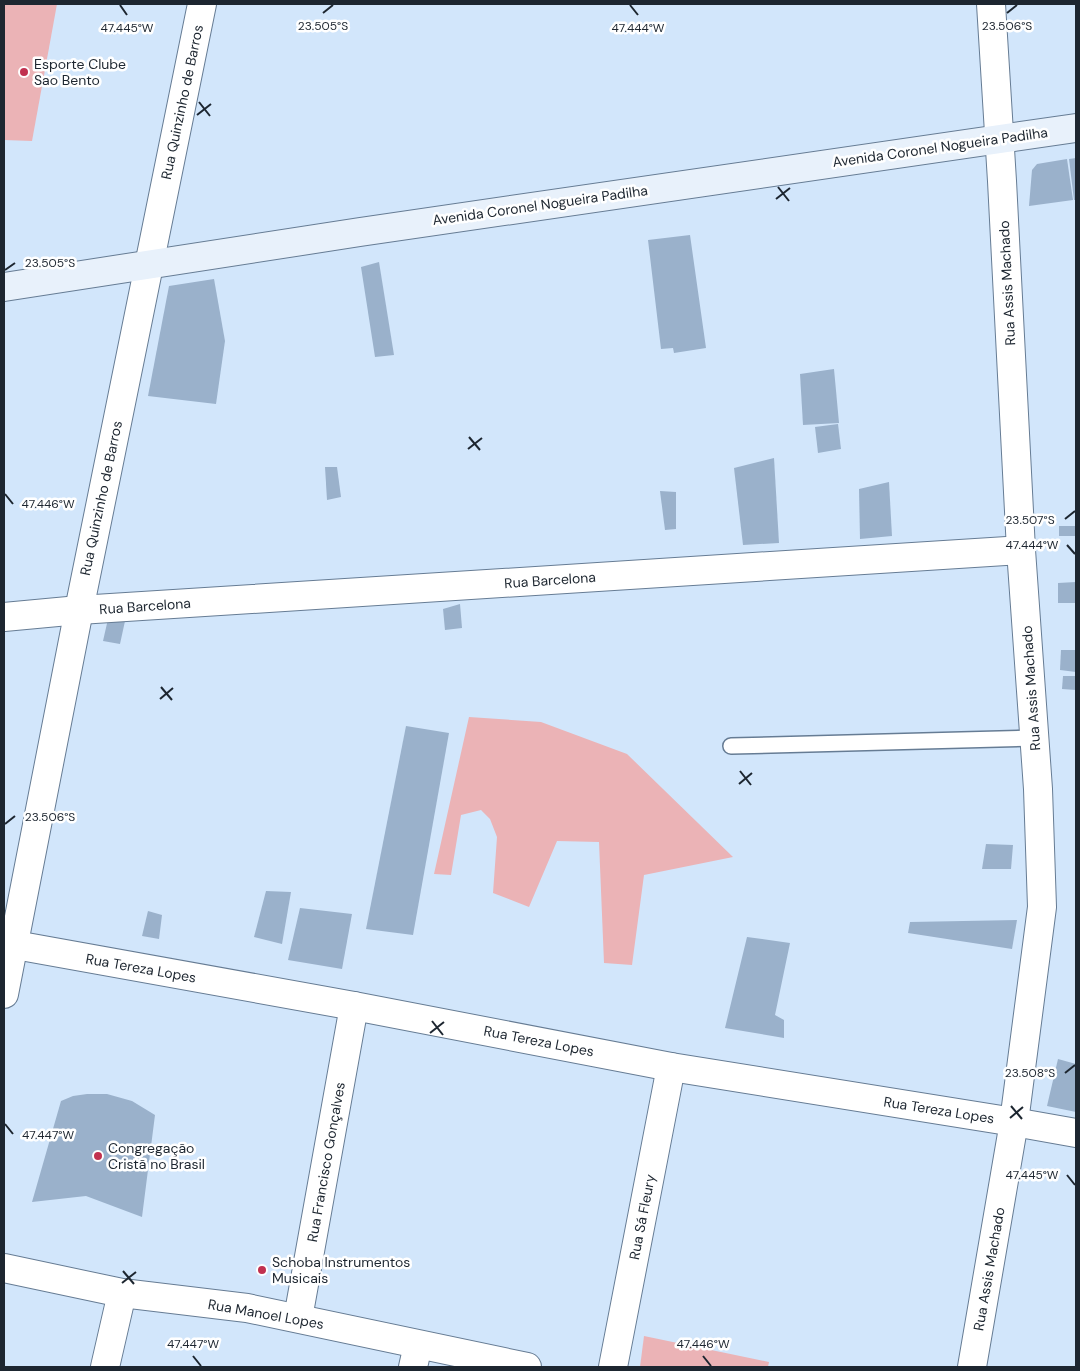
<svg xmlns="http://www.w3.org/2000/svg" width="1080" height="1371" font-family="'DM Sans',sans-serif">
<style>
.green{fill:#ebb3b6}
.building{fill:#9ab1cb}
.lines{fill:none;stroke-linecap:round;stroke-linejoin:round}
.lane-casing{stroke:#667c94;stroke-width:18}
.street-casing{stroke:#667c94;stroke-width:30}
.secondary-casing{stroke:#667c94;stroke-width:30}
.lane{stroke:#fff;stroke-width:15}
.street{stroke:#fff;stroke-width:28}
.secondary{stroke:#e8f1fb;stroke-width:28}
.ticks{fill:none;stroke:#1d2630;stroke-width:2}
.poi-dot{fill:#c1314f;stroke:#fff;stroke-width:2}
.labels{text-anchor:middle;dominant-baseline:central;stroke-width:5;stroke-linejoin:round;paint-order:stroke}
.poi-label{font-size:14px;fill:#1d2630;stroke:#fff;text-anchor:start}
.street-label{font-size:14px;fill:#1d2630;stroke:#fff}
.ticks-label{font-size:12px;text-anchor:middle;fill:#1d2630;stroke:#fff;stroke-width:5;stroke-linejoin:round;paint-order:stroke}
</style>
<rect width="100%" height="100%" fill="#d2e6fb"/>
<g class="green">
<polygon points="4,4 57,4 32,141 4,140"/>
<polygon points="469,717 541,722 627,754 733,857 644,875 632,965 604,963 599,842 557,841 529,907 493,893 497,837 490,819 481,810 461,815 451,875 434,874"/>
<polygon points="644,1336 769,1362 768,1367 640,1367"/>
</g>
<g class="building">
<polygon points="1076,158 1076,200 1074,200 1069,159"/>
<polygon points="1067,159 1073,200 1029,206 1032,170 1037,164"/>
<polygon points="690,235 706,348 674,353 673,348 661,349 648,240"/>
<polygon points="379,262 394,355 375,357 361,267"/>
<polygon points="214,279 225,341 216,404 148,396 169,286"/>
<polygon points="834,369 839,423 803,425 800,374"/>
<polygon points="838,424 841,449 818,453 815,427"/>
<polygon points="774,458 779,543 743,545 734,468"/>
<polygon points="325,467 337,467 341,497 327,500"/>
<polygon points="889,482 892,536 860,539 859,489"/>
<polygon points="660,491 676,492 676,529 665,530"/>
<rect x="1059" y="526" width="17" height="10"/>
<polygon points="1076,582 1076,603 1058,603 1058,583"/>
<polygon points="460,604 462,628 445,630 443,609"/>
<polygon points="108,619 125,621 120,644 103,641"/>
<polygon points="1061,650 1076,650 1076,672 1060,670"/>
<polygon points="1063,676 1076,676 1076,690 1062,689"/>
<polygon points="406,726 449,733 413,935 366,929"/>
<polygon points="986,844 1013,845 1011,869 982,869"/>
<polygon points="266,891 291,892 282,944 254,937"/>
<polygon points="300,908 352,914 342,969 288,960"/>
<polygon points="148,911 162,915 159,939 142,936"/>
<polygon points="1017,920 1012,949 908,933 910,922"/>
<polygon points="747,937 790,943 775,1015 784,1020 784,1038 725,1028"/>
<polygon points="1058,1059 1076,1064 1076,1112 1047,1106"/>
<polygon points="87,1094 107,1094 132,1101 155,1115 142,1217 86,1196 32,1202 61,1101 73,1096"/>
</g>
<g class="lines">
<g class="lane-casing">
<polyline id="lane" points="731,746 1034,738"/>
</g>
<g class="street-casing">
<g id="street">
<polyline points="4,617 79,610 1021,550"/>
<polyline points="4,943 354,1006 671,1067 1014,1122 1076,1133"/>
<polyline points="4,994 79,610 202,4"/>
<polyline points="4,1268 122,1293 247,1308 527,1367"/>
<polyline points="298,1318 354,1006"/>
<polyline points="105,1367 122,1293"/>
<polyline points="413,1367 418,1345"/>
<polyline points="613,1367 671,1067"/>
<polyline points="972,1367 1014,1122 1042,907 1038,789 1021,550 1002,181 991,4"/>
</g>
</g>
<g class="secondary-casing">
<polyline id="secondary" points="4,287 360,232 1076,128"/>
</g>
<use href="#lane" class="lane"/>
<use href="#street" class="street"/>
<use href="#secondary" class="secondary"/>
</g>
<path class="ticks" d="M120 5 127 15M630 5 638 15M323 13 333 5M1007 13 1017 5M199 102 210 116M197 115 211 104M778 187 789 201M776 199 790 188M5 270 15 263M469 437 480 450M468 449 482 438M5 494 13 504M1065 519 1075 511M1067 545 1075 554M161 687 172 700M160 699 173 688M740 771 751 785M739 784 752 773M5 824 15 816M432 1021 443 1035M430 1033 444 1022M1065 1073 1075 1065M1011 1106 1022 1119M1010 1118 1023 1107M5 1124 13 1134M1067 1175 1075 1185M123 1271 134 1284M122 1283 136 1272M193 1356 201 1366M703 1356 711 1366"/>
<g class="poi-dot">
<circle cx="24" cy="72" r="5"/>
<circle cx="98" cy="1156" r="5"/>
<circle cx="262" cy="1270" r="5"/>
</g>
<g class="labels">
<g class="poi-label">
<text x="34" y="64">Esporte Clube<tspan x="34" dy="16">Sao Bento</tspan></text>
<text x="108" y="1148">Congregação<tspan x="108" dy="16">Cristã no Brasil</tspan></text>
<text x="272" y="1262">Schoba Instrumentos<tspan x="272" dy="16">Musicais</tspan></text>
</g>
<g class="street-label">
<text transform="translate(182 102) rotate(-78)">Rua Quinzinho de Barros</text>
<text transform="translate(940 147) rotate(-8)">Avenida Coronel Nogueira Padilha</text>
<text transform="translate(540 205) rotate(-8)">Avenida Coronel Nogueira Padilha</text>
<text transform="translate(1007 283) rotate(-93)">Rua Assis Machado</text>
<text transform="translate(101 498) rotate(-78)">Rua Quinzinho de Barros</text>
<text transform="translate(550 580) rotate(-4)">Rua Barcelona</text>
<text transform="translate(145 606) rotate(-4)">Rua Barcelona</text>
<text transform="translate(1031 688) rotate(-94)">Rua Assis Machado</text>
<text transform="translate(141 968) rotate(10)">Rua Tereza Lopes</text>
<text transform="translate(539 1041) rotate(11)">Rua Tereza Lopes</text>
<text transform="translate(939 1110) rotate(9)">Rua Tereza Lopes</text>
<text transform="translate(326 1162) rotate(-80)">Rua Francisco Gonçalves</text>
<text transform="translate(642 1217) rotate(-79)">Rua Sá Fleury</text>
<text transform="translate(989 1269) rotate(-80)">Rua Assis Machado</text>
<text transform="translate(266 1314) rotate(10)">Rua Manoel Lopes</text>
</g>
</g>
<g class="ticks-label">
<text x="323" y="30">23.505°S</text>
<text x="1007" y="30">23.506°S</text>
<text x="127" y="32">47.445°W</text>
<text x="638" y="32">47.444°W</text>
<text x="50" y="267">23.505°S</text>
<text x="48" y="508">47.446°W</text>
<text x="1030" y="524">23.507°S</text>
<text x="1032" y="549">47.444°W</text>
<text x="50" y="821">23.506°S</text>
<text x="1030" y="1077">23.508°S</text>
<text x="48" y="1139">47.447°W</text>
<text x="1032" y="1179">47.445°W</text>
<text x="193" y="1348">47.447°W</text>
<text x="703" y="1348">47.446°W</text>
</g>
<rect width="1080" height="1371" fill="none" stroke="#1d2630" stroke-width="10"/>
</svg>
